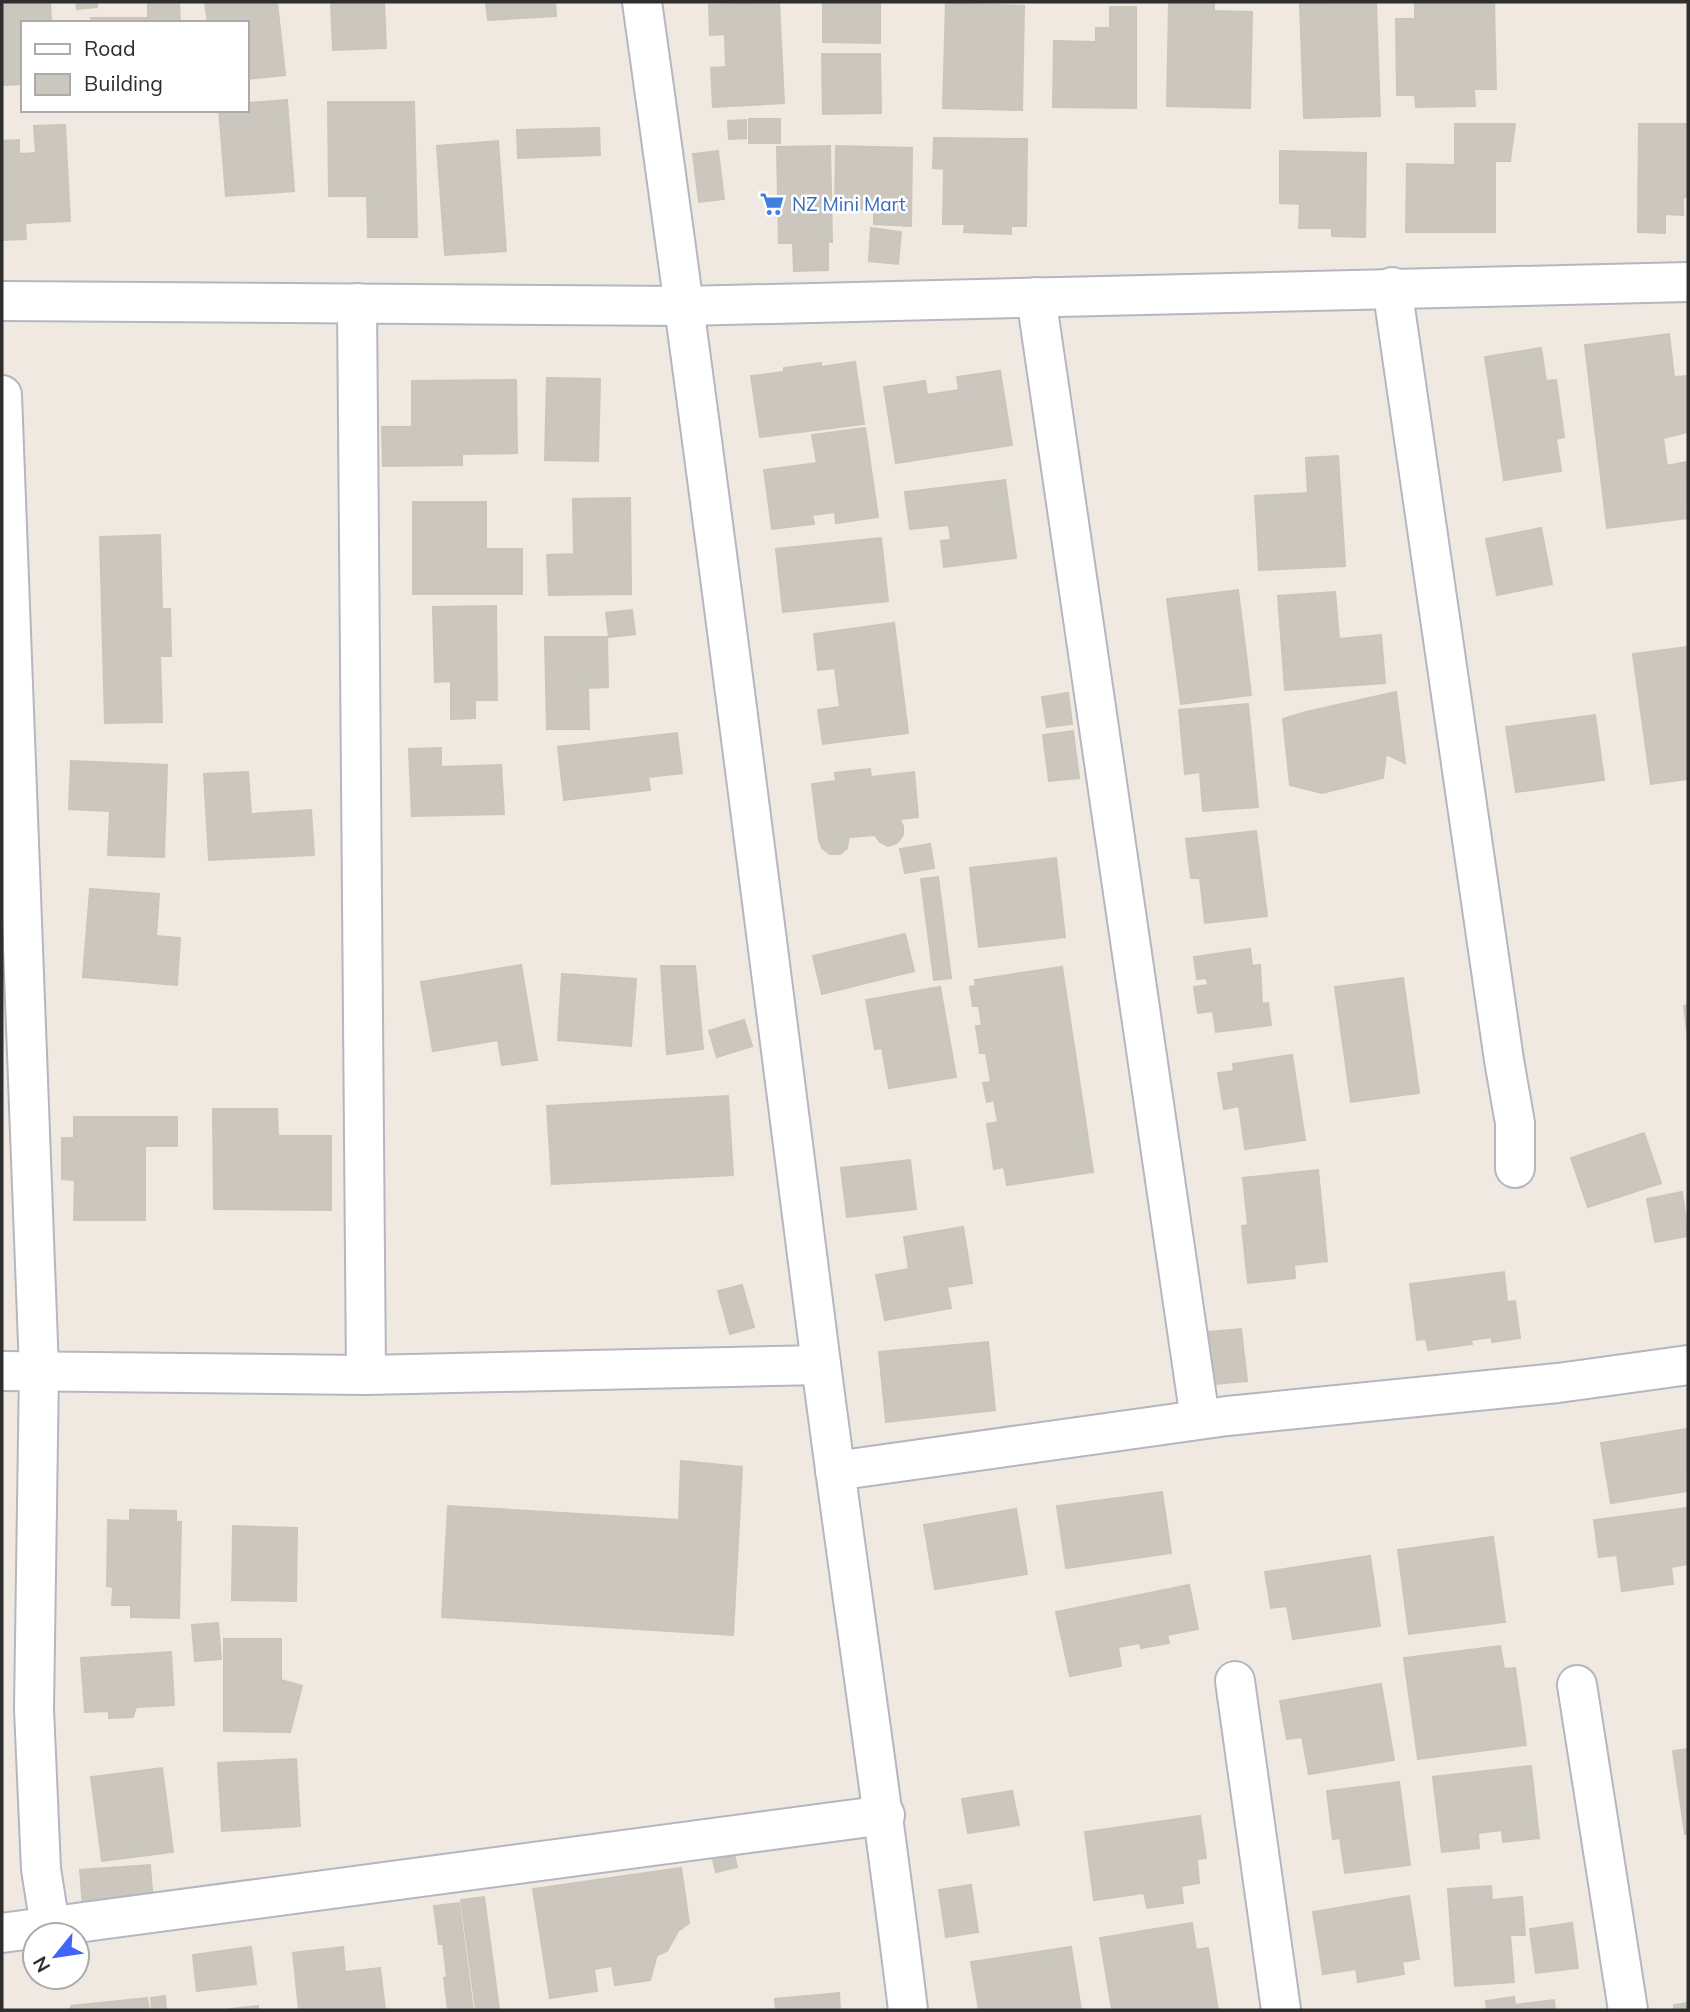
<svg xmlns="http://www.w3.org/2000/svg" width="1690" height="2012" font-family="Mulish,sans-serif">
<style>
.building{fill:#cbc7bf;stroke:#cbc5ba;stroke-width:2}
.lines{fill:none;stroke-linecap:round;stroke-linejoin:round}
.minor-casing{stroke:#b4b7c1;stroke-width:42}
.minor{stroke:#fff;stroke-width:38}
.labels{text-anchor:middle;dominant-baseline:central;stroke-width:5;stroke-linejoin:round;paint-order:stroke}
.shop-label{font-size:19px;fill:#366cbe;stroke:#fff;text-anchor:start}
</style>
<rect width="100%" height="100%" fill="#efe9e1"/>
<g class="building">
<polygon points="2,2 50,2 51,23 23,23 23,84 2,85"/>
<polygon points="76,2 97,2 97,7 77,9"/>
<polygon points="148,2 179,2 180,23 92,23 91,18 148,18"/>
<polygon points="205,2 277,2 285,75 247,79 247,23 208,23"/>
<polygon points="331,2 384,2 386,48 333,50"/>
<polygon points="486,2 555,2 556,16 488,20"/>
<polygon points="779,2 784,103 713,107 711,68 726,67 725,34 710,35 709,5"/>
<polygon points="823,2 880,2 880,43 823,42"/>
<polygon points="1169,2 1214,2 1214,11 1252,12 1250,108 1167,106"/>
<polygon points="1376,2 1380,116 1304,118 1300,4"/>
<polygon points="1415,2 1494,2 1496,89 1474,89 1475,106 1416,107 1415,95 1397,95 1396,19 1415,19"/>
<polygon points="946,3 1024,6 1022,110 943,108"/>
<polygon points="1110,7 1136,7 1136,108 1053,107 1054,41 1096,42 1096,28 1110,28"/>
<polygon points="822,54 880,54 881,113 823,114"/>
<polygon points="287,100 294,191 226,196 219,110 247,110 247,103"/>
<polygon points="328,102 414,102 417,237 368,237 367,196 329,196"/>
<rect x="749" y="119" width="31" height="24"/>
<polygon points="746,120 746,138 729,139 728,121"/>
<polygon points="1455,124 1515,124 1510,161 1495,161 1495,232 1406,232 1407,164 1455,165"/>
<polygon points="1639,124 1688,124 1688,197 1683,197 1683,215 1665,214 1665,233 1638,232"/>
<polygon points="65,125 70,221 25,223 26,239 2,240 2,141 19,140 19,154 36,153 34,126"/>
<polygon points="599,128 600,155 518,158 517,130"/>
<polygon points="934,138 1027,139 1026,226 1011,226 1011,234 964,232 965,224 943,224 944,169 933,168"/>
<polygon points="498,141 506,251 445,255 437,146"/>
<polygon points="830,146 832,242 828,241 828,270 794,271 793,243 779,243 777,147"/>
<polygon points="836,146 912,148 911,226 874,224 874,209 835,208"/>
<polygon points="718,151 724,199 699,202 693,154"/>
<polygon points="1280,151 1366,153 1365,237 1332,236 1332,228 1299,228 1300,204 1280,203"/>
<polygon points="871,228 901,232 898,264 869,261"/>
<polygon points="1669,334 1674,377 1688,376 1688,432 1663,438 1667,466 1686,462 1688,518 1607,528 1585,345"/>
<polygon points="1541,348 1546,381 1556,380 1564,437 1556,439 1561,471 1504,480 1485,357"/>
<polygon points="855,362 864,424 760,437 751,376 784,372 784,368 821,363 821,367"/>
<polygon points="1000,371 1012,445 896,463 884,387 925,381 927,395 959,390 957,377"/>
<polygon points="547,378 600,379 598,461 545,460"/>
<polygon points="516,380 517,453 462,454 462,465 383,466 382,427 412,427 412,381"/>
<polygon points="865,428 878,517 836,523 835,512 812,515 814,524 772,529 764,470 817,463 812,435"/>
<polygon points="1338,456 1345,566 1259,570 1255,496 1308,493 1306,458"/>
<polygon points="1005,480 1016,558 944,567 941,541 951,540 949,525 910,529 905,492"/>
<polygon points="630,498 631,594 549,595 547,555 574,554 573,499"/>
<polygon points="413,502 486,502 486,549 522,549 522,594 413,594"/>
<polygon points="1541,528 1552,584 1497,595 1486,539"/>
<polygon points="160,535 162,609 170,609 171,656 160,656 162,722 105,723 100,537"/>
<polygon points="881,538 888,601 783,612 776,549"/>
<polygon points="1238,590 1251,695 1181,704 1167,599"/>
<polygon points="1335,592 1339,639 1381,635 1385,683 1285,690 1278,596"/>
<polygon points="496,606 497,700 475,700 475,718 451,719 451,681 435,682 433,607"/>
<polygon points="632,610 635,634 609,637 606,613"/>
<polygon points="894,623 908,733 823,744 818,710 840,707 835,668 818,670 814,634"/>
<polygon points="545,637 607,637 608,687 588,688 589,729 547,729"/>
<polygon points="1688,647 1688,779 1651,784 1633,654"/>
<polygon points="1396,692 1405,763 1386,754 1383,778 1322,793 1290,785 1283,719 1306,712"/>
<polygon points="1068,693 1072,724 1047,727 1042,697"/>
<polygon points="1248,704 1258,807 1203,811 1200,772 1185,774 1179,710"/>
<polygon points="1595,715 1604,780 1516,792 1506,727"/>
<polygon points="1073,731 1079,778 1049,781 1043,735"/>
<polygon points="677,733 682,773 648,777 650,790 564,800 558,747"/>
<polygon points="441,748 441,767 501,765 504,814 412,816 409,749"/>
<polygon points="71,761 167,765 164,857 108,855 110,811 69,809"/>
<polygon points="870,769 871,777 914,772 918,817 899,819 903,826 903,835 897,843 888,846 880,842 875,835 849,837 847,848 840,854 830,854 822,848 819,840 812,784 836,781 835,773"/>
<polygon points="248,772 251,814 311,810 314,855 209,860 204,774"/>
<polygon points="1256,831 1267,916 1205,923 1200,878 1191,878 1186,839"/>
<polygon points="930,844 934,868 905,873 900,849"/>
<polygon points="1056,858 1065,937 979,947 970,868"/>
<polygon points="938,877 951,978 934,980 921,879"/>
<polygon points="90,889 159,894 156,936 180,938 177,985 83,977"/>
<polygon points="905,934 914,971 822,994 813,956"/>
<polygon points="1250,949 1252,966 1260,965 1262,1004 1268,1003 1271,1025 1216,1032 1213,1011 1198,1013 1194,987 1208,985 1207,978 1197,979 1194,957"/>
<polygon points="521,965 537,1060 502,1065 498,1040 433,1051 421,982"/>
<polygon points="661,966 695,966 703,1049 667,1054"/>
<polygon points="1062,967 1093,1172 1007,1185 1004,1167 994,1169 987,1124 998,1122 994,1100 987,1102 983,1083 991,1082 986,1053 980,1053 976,1026 982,1026 979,1006 973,1006 970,987 976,986 975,980"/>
<polygon points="562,974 636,979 631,1046 558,1040"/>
<polygon points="1403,978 1419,1093 1351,1102 1335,987"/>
<polygon points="940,987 956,1077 889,1088 882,1048 875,1049 866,1000"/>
<polygon points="1688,1005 1688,1040 1684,1006"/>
<polygon points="744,1020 752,1046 717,1057 709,1031"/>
<polygon points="1292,1055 1305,1140 1245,1149 1239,1106 1224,1109 1218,1073 1234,1071 1233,1064"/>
<polygon points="728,1096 733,1175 552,1184 547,1106"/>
<polygon points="213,1109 277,1109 278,1136 331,1136 331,1210 214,1209"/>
<polygon points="74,1117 177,1117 177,1146 145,1146 145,1220 74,1220 75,1180 62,1179 62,1138 74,1138"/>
<polygon points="1644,1133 1661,1183 1588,1207 1571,1158"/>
<polygon points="910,1160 916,1209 847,1217 841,1168"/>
<polygon points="1318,1170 1327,1261 1294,1265 1295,1278 1248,1283 1242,1226 1248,1225 1243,1178"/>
<polygon points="1682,1192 1688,1236 1655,1242 1647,1199"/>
<polygon points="963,1227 972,1283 947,1287 951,1308 885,1320 876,1275 909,1269 904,1237"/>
<polygon points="1504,1272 1507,1302 1515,1301 1520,1338 1492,1342 1492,1337 1471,1340 1472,1344 1428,1350 1426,1339 1417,1340 1410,1284"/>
<polygon points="742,1285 754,1327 730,1334 718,1291"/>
<polygon points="1241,1329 1247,1381 1215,1384 1209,1332"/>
<polygon points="988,1342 995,1410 886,1422 879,1352"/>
<polygon points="1687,1429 1688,1491 1611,1503 1601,1443"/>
<polygon points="681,1461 742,1467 733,1635 442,1617 448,1506 679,1520"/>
<polygon points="1162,1492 1171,1553 1066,1568 1057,1506"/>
<polygon points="1688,1508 1688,1564 1671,1567 1673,1584 1622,1591 1617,1555 1599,1557 1594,1520"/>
<polygon points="1016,1509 1027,1574 935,1589 924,1525"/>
<polygon points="130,1510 176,1511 176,1522 181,1522 179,1618 131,1617 131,1605 112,1605 113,1587 107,1586 108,1520 130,1521"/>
<polygon points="233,1526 297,1528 296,1601 232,1600"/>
<polygon points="1493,1537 1505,1622 1409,1634 1398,1550"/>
<polygon points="1370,1556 1380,1626 1293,1639 1287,1606 1271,1608 1265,1572"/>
<polygon points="1189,1585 1198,1629 1167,1635 1169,1643 1141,1648 1140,1643 1118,1647 1121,1666 1070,1676 1056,1612"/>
<polygon points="218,1623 221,1659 195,1661 192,1625"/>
<polygon points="224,1639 281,1639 281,1680 302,1686 290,1732 224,1731"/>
<polygon points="1500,1646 1504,1669 1515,1668 1526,1745 1418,1759 1404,1658"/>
<polygon points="171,1652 174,1705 136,1707 133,1717 109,1718 109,1711 85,1712 81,1658"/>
<polygon points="1381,1684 1394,1760 1309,1774 1302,1737 1287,1739 1280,1701"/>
<polygon points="1688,1749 1688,1834 1685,1834 1673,1751"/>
<polygon points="296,1759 300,1826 222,1831 218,1763"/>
<polygon points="1531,1766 1539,1838 1503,1842 1502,1830 1478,1833 1479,1848 1442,1852 1433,1777"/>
<polygon points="162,1768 173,1852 102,1861 91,1777"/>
<polygon points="1399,1782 1410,1865 1345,1873 1340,1838 1333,1839 1327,1791"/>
<polygon points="1012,1791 1019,1825 968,1833 962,1799"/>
<polygon points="1200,1816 1206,1858 1197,1859 1199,1883 1181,1886 1183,1903 1147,1908 1144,1893 1094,1900 1085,1832"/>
<polygon points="731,1842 737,1867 716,1872 710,1847"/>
<polygon points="150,1865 153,1903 83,1907 80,1870"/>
<polygon points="681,1868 689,1923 678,1931 667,1951 657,1955 650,1980 615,1985 612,1966 594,1969 597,1991 550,1998 533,1889"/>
<polygon points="971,1885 978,1932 946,1937 939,1890"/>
<polygon points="1491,1886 1492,1900 1522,1897 1525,1935 1510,1935 1514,1982 1455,1986 1448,1889"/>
<polygon points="1409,1896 1419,1959 1402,1962 1404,1974 1358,1982 1356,1969 1323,1974 1313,1912"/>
<polygon points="484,1897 499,2009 476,2010 461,1900"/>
<polygon points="459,1903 473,2010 448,2010 444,1978 447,1977 443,1944 439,1944 434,1906"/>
<polygon points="1192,1923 1196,1950 1208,1948 1218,2010 1112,2010 1100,1938"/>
<polygon points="1572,1923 1578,1968 1536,1973 1530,1929"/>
<polygon points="251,1947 256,1984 197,1991 193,1955"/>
<polygon points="343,1947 345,1972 380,1968 385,2010 299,2010 293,1953"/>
<polygon points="1071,1947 1081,2010 979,2010 971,1962"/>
<polygon points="839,1993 840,2010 776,2010 775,1999"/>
<polygon points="165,1996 166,2010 152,2010 151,1998"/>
<polygon points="1514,1997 1515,2005 1554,2000 1555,2010 1487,2010 1486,2001"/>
<polygon points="147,1998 149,2010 71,2010 71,2006"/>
<polygon points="1688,2003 1688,2010 1674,2010 1674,2005"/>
<polygon points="258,2006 258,2010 229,2010 231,2009"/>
</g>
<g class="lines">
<g class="minor-casing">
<g id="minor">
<path d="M642 2C706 455 763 910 821 1364 849 1580 882 1795 908 2010"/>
<polyline points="1392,287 1504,1060 1515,1123 1515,1168"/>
<polyline points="1036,297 1200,1419"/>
<polyline points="2,301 685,306 1688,282"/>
<polyline points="357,303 366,1375"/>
<polyline points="2,395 39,1370 34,1709 41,1869 50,1926"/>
<polyline points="2,1371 366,1375 821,1365"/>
<polyline points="835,1471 1227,1416 1558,1383 1688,1365"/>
<polyline points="1235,1681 1281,2010"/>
<polyline points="1577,1685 1628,2010"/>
<polyline points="2,1933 885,1815"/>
</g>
</g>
<use href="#minor" class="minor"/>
</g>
<defs>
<g id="supermarket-bare" transform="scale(1.89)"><path d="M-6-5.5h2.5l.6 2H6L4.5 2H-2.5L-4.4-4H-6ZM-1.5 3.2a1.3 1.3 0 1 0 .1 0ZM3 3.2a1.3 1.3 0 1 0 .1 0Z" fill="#3f7fe0" stroke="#fff" stroke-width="2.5" paint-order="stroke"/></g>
</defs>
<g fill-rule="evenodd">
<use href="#supermarket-bare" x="772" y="204"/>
</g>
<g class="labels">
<g class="shop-label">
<text x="792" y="204">NZ Mini Mart</text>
</g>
</g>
<rect width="1690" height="2012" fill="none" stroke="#2e2e2e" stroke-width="7"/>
<rect x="21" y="21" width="228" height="91" fill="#ffffff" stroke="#ababab" stroke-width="2"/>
<rect x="35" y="44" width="35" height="10" fill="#ffffff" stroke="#ababab" stroke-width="2"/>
<text x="84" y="56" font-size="21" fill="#2e2e2e">Road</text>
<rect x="35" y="74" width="35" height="21" fill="#cbc7bf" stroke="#ababab" stroke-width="2"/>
<text x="84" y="91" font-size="21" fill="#2e2e2e">Building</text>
<g transform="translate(56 1956) rotate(240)"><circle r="33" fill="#ffffff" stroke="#ababab" stroke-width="2"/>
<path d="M0-5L12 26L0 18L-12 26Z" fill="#4264fb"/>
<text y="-10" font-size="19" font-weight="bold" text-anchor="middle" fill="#2e2e2e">N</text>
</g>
</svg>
